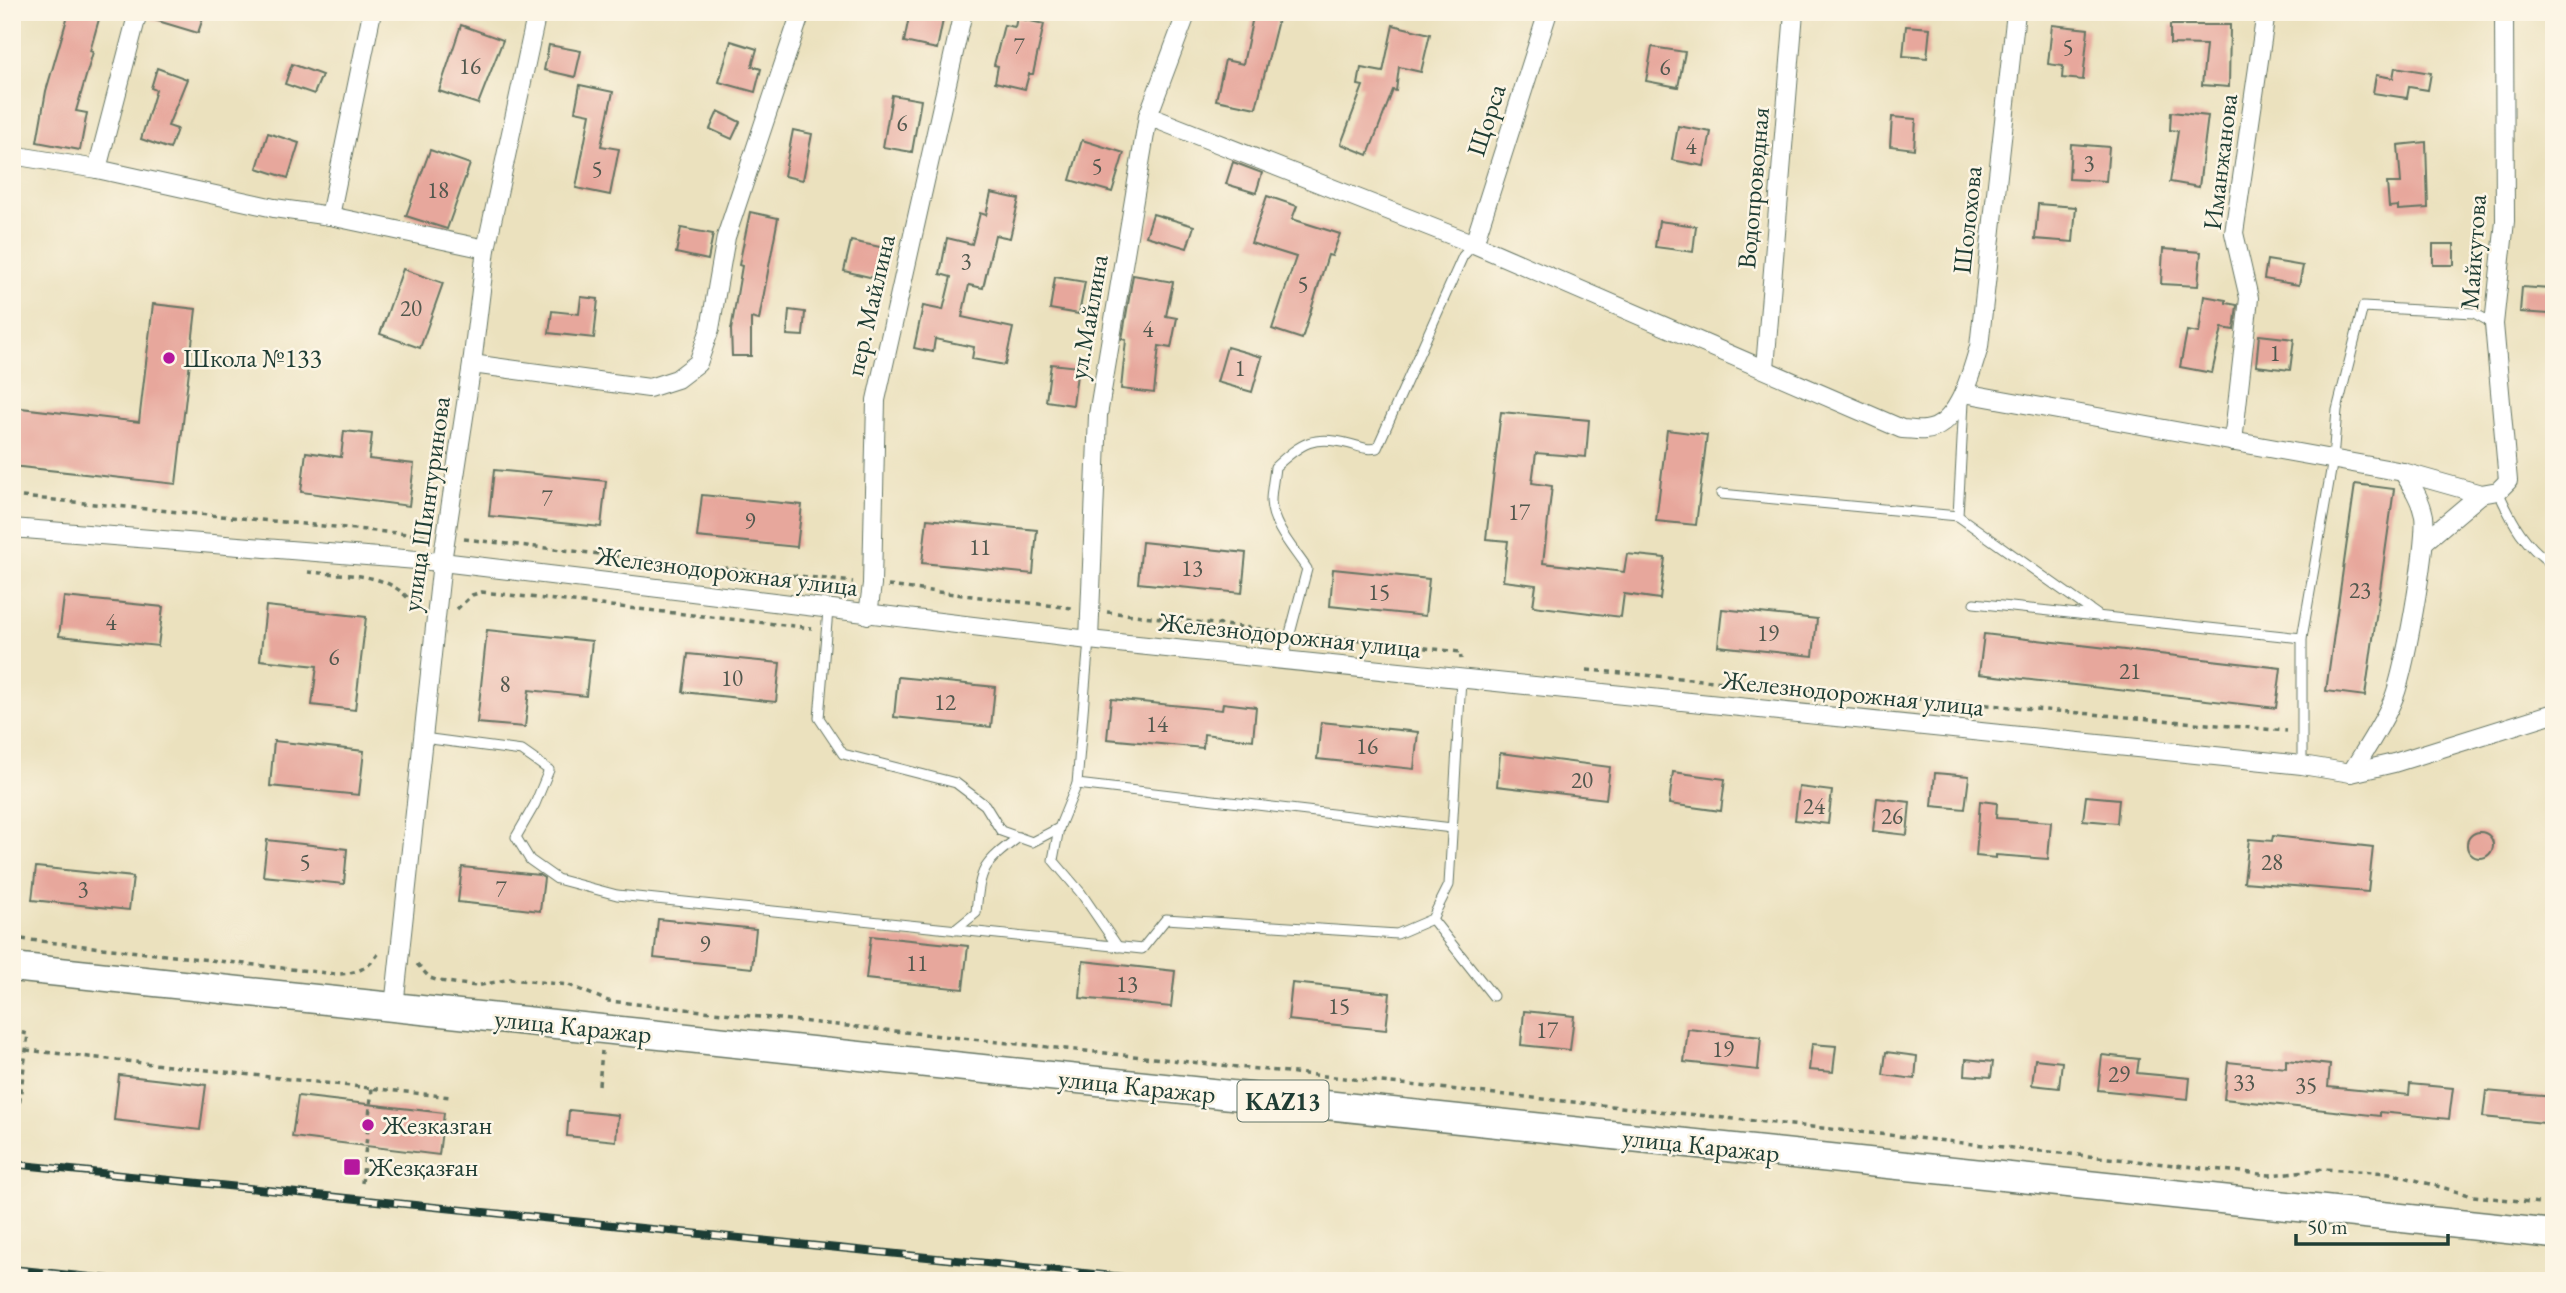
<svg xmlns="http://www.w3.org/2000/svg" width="2566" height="1293" font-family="'EB Garamond',serif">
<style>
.building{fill:#e7a79c}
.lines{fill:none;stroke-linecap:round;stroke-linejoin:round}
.service-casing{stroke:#667664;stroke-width:11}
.minor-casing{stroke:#667664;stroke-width:20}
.primary-casing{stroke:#667664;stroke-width:31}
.path{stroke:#667664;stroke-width:3.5;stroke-dasharray:5 5;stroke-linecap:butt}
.service{stroke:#fff;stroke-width:9}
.minor{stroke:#fff;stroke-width:18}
.primary{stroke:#fff;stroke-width:28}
.rail-casing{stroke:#1f3d34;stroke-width:8}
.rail{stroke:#fcf5e5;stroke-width:5;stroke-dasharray:16;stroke-linecap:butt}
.poi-dot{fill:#b5179e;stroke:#fcf5e5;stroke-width:2.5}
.labels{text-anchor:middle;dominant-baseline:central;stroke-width:5;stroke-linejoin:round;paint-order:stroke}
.number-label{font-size:23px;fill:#51584e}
.shield{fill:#fcf5e5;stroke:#617469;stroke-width:2}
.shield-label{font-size:24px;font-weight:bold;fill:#1f3d34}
.street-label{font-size:26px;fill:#1f3d34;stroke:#fcf5e5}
.poi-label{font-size:26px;fill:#1f3d34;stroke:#fcf5e5;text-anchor:start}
</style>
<rect width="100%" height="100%" fill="#fcf5e5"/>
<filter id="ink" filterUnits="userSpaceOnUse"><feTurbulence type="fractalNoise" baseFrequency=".0143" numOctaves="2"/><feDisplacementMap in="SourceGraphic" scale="14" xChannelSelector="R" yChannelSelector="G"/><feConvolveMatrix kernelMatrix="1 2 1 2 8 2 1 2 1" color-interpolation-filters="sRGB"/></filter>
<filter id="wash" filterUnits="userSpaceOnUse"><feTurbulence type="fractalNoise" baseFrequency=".00686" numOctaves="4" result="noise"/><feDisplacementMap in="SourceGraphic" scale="28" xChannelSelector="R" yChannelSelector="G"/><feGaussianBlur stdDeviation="1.57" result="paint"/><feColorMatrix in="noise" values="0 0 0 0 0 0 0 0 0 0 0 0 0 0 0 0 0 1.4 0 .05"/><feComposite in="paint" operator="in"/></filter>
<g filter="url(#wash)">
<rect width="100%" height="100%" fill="#ebe1be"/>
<g id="blocks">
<g class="building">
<polygon points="69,12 101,12 90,51 93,52 76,111 87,113 80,150 37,142 46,91"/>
<polygon points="149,12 205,12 198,33 148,18"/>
<polygon points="910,12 937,12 935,19 943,20 937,49 904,42"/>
<polygon points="1254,12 1279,16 1256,108 1216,100 1225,60 1243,64"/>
<polygon points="1017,18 1044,24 1033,74 1029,74 1025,89 995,82 998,66 994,65 1004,25 1015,27"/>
<polygon points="461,25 503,40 478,104 439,91"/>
<polygon points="1393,25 1430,34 1421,72 1399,67 1396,91 1393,90 1368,155 1341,144 1363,86 1358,85 1361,68 1383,72"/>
<polygon points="2052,25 2088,29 2083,80 2062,78 2063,66 2048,64"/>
<polygon points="2170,25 2230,25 2229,87 2202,85 2206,45 2170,44"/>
<polygon points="1906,26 1930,28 1927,58 1903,56"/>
<polygon points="731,41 757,49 752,66 761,69 755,92 719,82"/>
<polygon points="549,45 581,51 575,77 544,70"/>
<polygon points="1652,47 1685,52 1678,87 1646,81"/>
<polygon points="292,64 322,75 314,94 285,84"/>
<polygon points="2395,67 2431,73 2428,90 2409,87 2407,98 2373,93 2376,75 2393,78"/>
<polygon points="157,68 187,79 168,126 177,129 170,149 141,139 156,90 151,88"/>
<polygon points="580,85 613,92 601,146 619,149 610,195 576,188 590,114 575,111"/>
<polygon points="892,95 921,100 912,152 883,147"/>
<polygon points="718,111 740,122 732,139 710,129"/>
<polygon points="2171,112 2208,116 2199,187 2170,182 2178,131 2170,130"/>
<polygon points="1892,117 1916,119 1914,149 1890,146"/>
<polygon points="1678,126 1711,132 1704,166 1672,160"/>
<polygon points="793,130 812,134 803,180 784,176"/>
<polygon points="268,133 299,143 288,178 257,168"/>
<polygon points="1082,140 1124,153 1112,192 1070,180"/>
<polygon points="2426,142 2428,208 2398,210 2398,206 2389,207 2387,183 2401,183 2398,145"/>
<polygon points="2071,144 2109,147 2106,181 2069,179"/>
<polygon points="430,150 470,164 447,229 406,216"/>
<polygon points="1233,162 1262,173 1256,193 1226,184"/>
<polygon points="991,193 1019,199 1010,238 995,235 983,288 969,285 962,317 1013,328 1005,365 972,359 974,347 935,339 933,352 914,348 923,306 943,310 951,277 940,274 947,238 972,244 980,213 986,215"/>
<polygon points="1267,196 1297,206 1292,219 1340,234 1332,256 1328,255 1302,339 1272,329 1296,257 1251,243"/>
<polygon points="2038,204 2076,207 2073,242 2035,239"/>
<polygon points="750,212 778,218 759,320 751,318 751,356 732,356 731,330 742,266 739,265"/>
<polygon points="1153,214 1194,226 1187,248 1146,236"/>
<polygon points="1659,221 1696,226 1693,252 1655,247"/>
<polygon points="681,228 713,234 708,260 676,253"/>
<polygon points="851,241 885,248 878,279 844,271"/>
<rect x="2433" y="244" width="21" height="21"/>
<polygon points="2163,249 2201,252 2198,286 2161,284"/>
<polygon points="2267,260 2303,266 2299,285 2264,279"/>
<polygon points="403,269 443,283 420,348 380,334"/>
<polygon points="1133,275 1173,282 1166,316 1177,318 1171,348 1159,346 1154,393 1121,389 1126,340 1122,339"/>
<polygon points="1055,277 1085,282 1079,314 1050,309"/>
<polygon points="2522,287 2550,289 2549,314 2520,312"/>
<polygon points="2204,296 2226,300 2226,303 2237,305 2234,330 2222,328 2212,373 2180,367 2187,331 2199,333"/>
<polygon points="581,297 598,299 594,338 549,333 552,311 579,314"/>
<polygon points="153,304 196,309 176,484 12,466 12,407 139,422"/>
<polygon points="789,310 805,312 803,336 787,335"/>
<polygon points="2259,335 2294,339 2290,370 2256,366"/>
<polygon points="1227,347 1262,357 1252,392 1217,382"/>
<polygon points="1051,364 1078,367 1073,405 1046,401"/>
<polygon points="1501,412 1589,420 1586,457 1536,453 1532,483 1552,486 1543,563 1624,572 1627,554 1665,558 1660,599 1624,594 1621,617 1533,606 1536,585 1503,581 1508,541 1486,539"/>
<polygon points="1667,430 1707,435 1696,525 1656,521"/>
<polygon points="344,431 372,434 369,459 414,464 409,506 301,492 306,452 341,457"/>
<polygon points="494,470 606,481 601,527 489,516"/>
<polygon points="2355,484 2394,489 2365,696 2326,691"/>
<polygon points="702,495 802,505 797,547 697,537"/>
<polygon points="927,519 1037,530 1033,574 922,563"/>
<polygon points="1142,542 1246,553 1242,593 1138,583"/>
<polygon points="1333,569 1429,579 1425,616 1330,606"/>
<polygon points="64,597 163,607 158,646 59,636"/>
<polygon points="266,606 366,617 355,710 312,705 317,666 260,660"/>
<polygon points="1722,609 1817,619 1813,656 1718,646"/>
<polygon points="487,630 592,641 586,696 529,690 525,727 477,723"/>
<polygon points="1984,634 2281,668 2276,708 1979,674"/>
<polygon points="688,654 780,663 776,702 683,692"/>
<polygon points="898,677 995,687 991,727 894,717"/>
<polygon points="1111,699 1222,710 1223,703 1256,707 1253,740 1204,734 1203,748 1107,739"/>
<polygon points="1321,722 1418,732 1414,769 1317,759"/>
<polygon points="274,741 364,751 359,795 270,786"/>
<polygon points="1500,753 1610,767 1606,799 1497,786"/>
<polygon points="1673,772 1725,779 1721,811 1669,804"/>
<polygon points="1935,773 1969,776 1965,809 1932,806"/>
<polygon points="1799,787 1832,791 1828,824 1795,820"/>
<polygon points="2086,796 2119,799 2117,823 2083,820"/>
<polygon points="1877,798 1910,802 1907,835 1873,831"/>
<polygon points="1980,801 1997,803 1996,818 2051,822 2048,859 1996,855 1996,858 1976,856"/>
<circle cx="2480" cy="845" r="13"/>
<polygon points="2273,836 2373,847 2368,892 2244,882 2249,839 2272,841"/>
<polygon points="267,840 347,849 344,884 263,876"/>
<polygon points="36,867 133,877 129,910 32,900"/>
<polygon points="462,867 539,875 544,878 540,911 458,902"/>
<polygon points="658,919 756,929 752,968 654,958"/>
<polygon points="871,936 968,946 963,989 866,979"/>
<polygon points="1083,961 1175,971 1171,1007 1080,998"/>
<polygon points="1292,983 1390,993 1386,1030 1288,1020"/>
<polygon points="1524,1011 1574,1016 1570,1050 1521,1045"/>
<polygon points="1688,1029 1761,1037 1758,1070 1684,1062"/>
<polygon points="1812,1044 1836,1046 1833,1072 1809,1070"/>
<polygon points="1886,1052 1917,1056 1915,1079 1883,1075"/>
<polygon points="2102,1055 2139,1059 2137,1073 2190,1078 2188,1099 2098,1090"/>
<polygon points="1966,1059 1993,1062 1991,1077 1965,1075"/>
<polygon points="2035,1059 2062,1062 2059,1088 2032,1085"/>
<polygon points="2286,1060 2330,1065 2328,1087 2409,1095 2410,1084 2453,1088 2449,1119 2380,1112 2380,1116 2224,1099 2228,1062 2286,1068"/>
<polygon points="119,1075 206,1085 200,1130 114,1120"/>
<polygon points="2486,1091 2554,1097 2554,1124 2483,1117"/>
<polygon points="298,1096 444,1113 439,1155 292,1137"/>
<polygon points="569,1110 618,1115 616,1141 567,1136"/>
</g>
</g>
</g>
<g filter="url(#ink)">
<use href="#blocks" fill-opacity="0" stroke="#667664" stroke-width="2"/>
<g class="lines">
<g class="service-casing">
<g id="service">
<polyline points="1964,402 1958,516 2099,616"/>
<path d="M2498 491C2512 522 2525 547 2554 565"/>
<polyline points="1721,494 1958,516"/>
<polyline points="1974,603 2302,638"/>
<polyline points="828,610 819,718 843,754 956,783 985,805 1001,831 1032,842 1059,828 1077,784 1089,640"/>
<path d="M1283 660 1307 569C1294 549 1272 526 1271 501 1271 490 1274 478 1275 467 1301 443 1314 434 1350 444 1361 447 1366 450 1377 448L1463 256 1474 244"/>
<polyline points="423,738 522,751 549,770 535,804 516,837 530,860 557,879 617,895 1142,949 1166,919 1397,934 1432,919 1449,885 1461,679"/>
<polyline points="2302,765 2302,638 2333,459 2337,410 2363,307 2474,313 2494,324"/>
<polyline points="1077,784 1452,828"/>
<polyline points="1059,828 1053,860 1081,893 1118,947"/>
<polyline points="1432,919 1493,996"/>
<path d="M955 930 976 913C980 867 983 864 1019 837"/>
</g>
</g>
<g class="minor-casing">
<g id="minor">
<path d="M1148 116 1474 244 1902 429C1910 429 1917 431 1925 430 1958 428 1971 373 1979 347L2016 12"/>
<polyline points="12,155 97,169 274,208 330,216 486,249"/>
<polyline points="97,169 138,12"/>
<polyline points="330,216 372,12"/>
<polyline points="1474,244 1548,12"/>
<polyline points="472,364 649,388 677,379 698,363 710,329 726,237 801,12"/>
<polyline points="1765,368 1794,12"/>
<polyline points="1964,393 2403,472 2481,494 2498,491 2508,481 2494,324 2505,221 2504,12"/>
<polyline points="2233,442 2249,298 2234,233 2266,12"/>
<polyline points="12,528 442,562 1089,640 2302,765 2351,773 2394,763 2554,713"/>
<polyline points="2424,542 2481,494"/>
<polyline points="868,615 872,584 876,400 963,12"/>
<polyline points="1089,640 1098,415 1148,116 1187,12"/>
<path d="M2351 773C2365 750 2381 727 2392 702 2404 678 2428 542 2424 516 2421 500 2412 486 2403 472"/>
<polyline points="394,1007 442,562 472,364 486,249 537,12"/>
</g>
</g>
<g class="primary-casing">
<polyline id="primary" points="12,967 2554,1234"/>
</g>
<g class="path">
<polyline points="12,496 428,536"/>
<polyline points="464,539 853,582"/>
<path d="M308 572C348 576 393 570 417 610"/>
<polyline points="888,586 1072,608"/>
<polyline points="457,609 472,595 482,592 812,628"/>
<polyline points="1107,612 1277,631"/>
<polyline points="1305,634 1460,652 1461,659"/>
<polyline points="1587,670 2287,731"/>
<path d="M12 938 336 974C356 974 369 969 380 951"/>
<polyline points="417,964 430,978 439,981 476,986 510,979 569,985 608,1001 2270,1175 2324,1169 2390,1173 2473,1196 2539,1203"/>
<polyline points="12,1031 28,1034 14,1147"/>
<polyline points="26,1050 451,1097"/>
<polyline points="599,1085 602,1051"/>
<polyline points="362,1183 372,1088"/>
</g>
<use href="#service" class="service"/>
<use href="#minor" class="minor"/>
<use href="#primary" class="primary"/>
<g class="rail-casing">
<g id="rail">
<polyline points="12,1164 1163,1281"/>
<polyline points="12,1269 129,1281"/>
</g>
</g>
<use href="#rail" class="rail"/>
</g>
</g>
<g class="poi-dot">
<circle cx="169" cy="358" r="7"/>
<circle cx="368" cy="1125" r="7"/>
<rect x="343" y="1158" width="18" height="18" rx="3.5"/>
</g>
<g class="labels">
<g class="number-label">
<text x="1019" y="46">7</text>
<text x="2068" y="47">5</text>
<text x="470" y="66">16</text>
<text x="1665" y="67">6</text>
<text x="902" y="123">6</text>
<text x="1691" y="146">4</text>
<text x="2089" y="163">3</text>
<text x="1097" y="166">5</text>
<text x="597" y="169">5</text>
<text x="438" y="190">18</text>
<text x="966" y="261">3</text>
<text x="1303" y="284">5</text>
<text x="411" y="308">20</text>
<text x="1148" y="329">4</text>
<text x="2275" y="353">1</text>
<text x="1240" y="368">1</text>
<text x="547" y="498">7</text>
<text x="1519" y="512">17</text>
<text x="750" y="521">9</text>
<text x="980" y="547">11</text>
<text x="1192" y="568">13</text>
<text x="2360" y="590">23</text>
<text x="1379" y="592">15</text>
<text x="111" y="622">4</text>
<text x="1768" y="633">19</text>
<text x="334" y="657">6</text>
<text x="2130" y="671">21</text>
<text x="732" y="678">10</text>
<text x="505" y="684">8</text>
<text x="945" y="702">12</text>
<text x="1157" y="724">14</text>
<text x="1367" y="746">16</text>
<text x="1582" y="780">20</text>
<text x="1814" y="806">24</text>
<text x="1892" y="816">26</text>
<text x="305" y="862">5</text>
<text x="2272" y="862">28</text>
<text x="83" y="889">3</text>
<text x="501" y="889">7</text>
<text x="705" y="944">9</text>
<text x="917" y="963">11</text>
<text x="1127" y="984">13</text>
<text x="1339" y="1006">15</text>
<text x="1547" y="1030">17</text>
<text x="1723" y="1049">19</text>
<text x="2119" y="1074">29</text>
<text x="2244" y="1082">33</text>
<text x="2306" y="1085">35</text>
</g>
<rect class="shield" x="1237.5" y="1080.5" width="91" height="41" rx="5"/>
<g class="shield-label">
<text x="1283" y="1101">KAZ13</text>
</g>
<g class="street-label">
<text transform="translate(1486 120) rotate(-72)">Щорса</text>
<text transform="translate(2220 162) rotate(-83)">Иманжанова</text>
<text transform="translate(1753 188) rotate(-85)">Водопроводная</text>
<text transform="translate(1967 220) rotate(-84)">Шолохова</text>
<text transform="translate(2473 252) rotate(-86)">Майкутова</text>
<text transform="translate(870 305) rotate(-77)">пер. Майлина</text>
<text transform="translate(1088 317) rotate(-80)">ул.Майлина</text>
<text transform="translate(426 504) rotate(-82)">улица Шинтуринова</text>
<text transform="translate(727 571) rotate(7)">Железнодорожная улица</text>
<text transform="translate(1290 635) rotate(6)">Железнодорожная улица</text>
<text transform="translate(1853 693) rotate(6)">Железнодорожная улица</text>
<text transform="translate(573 1026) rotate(6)">улица Каражар</text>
<text transform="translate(1137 1086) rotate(6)">улица Каражар</text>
<text transform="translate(1701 1145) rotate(6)">улица Каражар</text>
</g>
<g class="poi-label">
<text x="183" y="358">Школа №133</text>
<text x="382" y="1125">Жезказган</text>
<text x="368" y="1167">Жезқазған</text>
</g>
</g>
<rect width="2566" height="1293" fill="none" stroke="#fcf5e5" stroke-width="42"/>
<path d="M2296 1234v10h152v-10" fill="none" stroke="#1f3d34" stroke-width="3.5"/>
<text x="2307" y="1234" font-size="21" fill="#1f3d34" stroke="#fcf5e5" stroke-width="5" paint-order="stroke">50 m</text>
</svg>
